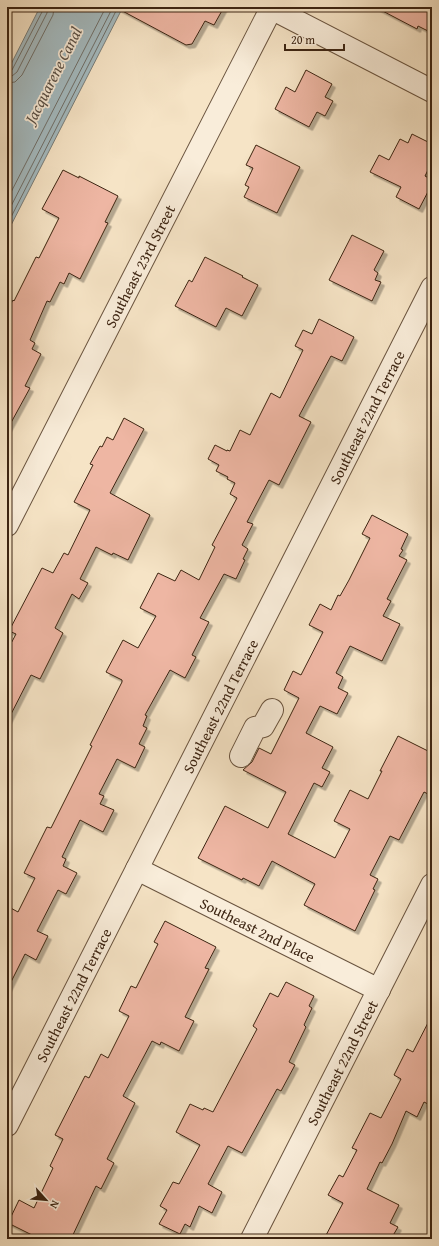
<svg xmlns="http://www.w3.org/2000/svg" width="439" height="1246" font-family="'Gentium Book Plus',serif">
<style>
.water{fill:#a4bbc1;stroke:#7a7f7b}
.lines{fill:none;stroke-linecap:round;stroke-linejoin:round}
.shore{stroke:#70706a;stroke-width:1}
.building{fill:#eeb6a3;stroke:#3c2412;filter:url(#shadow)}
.minor-casing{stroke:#6a543f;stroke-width:24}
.minor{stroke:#f9edda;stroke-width:22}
.labels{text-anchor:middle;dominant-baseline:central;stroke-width:3.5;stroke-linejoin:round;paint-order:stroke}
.street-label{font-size:15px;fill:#3c2412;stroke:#f9edda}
.water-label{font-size:16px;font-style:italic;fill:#5b5147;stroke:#f9edda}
</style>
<defs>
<filter id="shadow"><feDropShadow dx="3.5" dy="3.5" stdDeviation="0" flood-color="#0004"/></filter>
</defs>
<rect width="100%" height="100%" fill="#f6e4c6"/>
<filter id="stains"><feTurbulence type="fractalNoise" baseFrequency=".005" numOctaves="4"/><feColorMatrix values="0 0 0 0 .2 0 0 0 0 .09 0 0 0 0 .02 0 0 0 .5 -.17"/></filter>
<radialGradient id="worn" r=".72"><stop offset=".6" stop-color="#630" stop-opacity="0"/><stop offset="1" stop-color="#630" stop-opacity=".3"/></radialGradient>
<polygon class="water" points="40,7 123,7 7,233 7,72"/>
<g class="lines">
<g class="shore">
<polyline points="7,72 12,70 43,10 43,7"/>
<polyline points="7,77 12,76 17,72 47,13 48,7"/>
<polyline points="7,83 15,82 22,75 53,15 54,7"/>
<polyline points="7,200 106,7"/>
<polyline points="7,214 113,7"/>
<polyline points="7,225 117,9"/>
</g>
</g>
<g class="building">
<polygon points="115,7 224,7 214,25 205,21 192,44 186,45"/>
<polygon points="375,7 432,7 432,33 418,26 417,29"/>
<polygon points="306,70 332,84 325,97 333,101 325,116 317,112 309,127 275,109 286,87 295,92"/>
<polygon points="412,134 432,144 432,162 425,176 432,180 432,184 419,209 396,197 401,187 370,172 379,155 389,160 400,139 408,143"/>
<polygon points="256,145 300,167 277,213 244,197 249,187 245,185 253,168 246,165"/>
<polygon points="63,170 79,178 79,176 118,196 105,222 108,223 80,279 69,273 64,284 60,282 50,302 47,301 30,340 35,343 32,349 41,354 25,386 30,388 7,430 7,311 13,300 14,301 36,257 39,258 59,218 42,209"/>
<polygon points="352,235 384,251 374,270 378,273 375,280 381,282 372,301 329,280"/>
<polygon points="205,257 243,276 242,277 258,285 242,316 226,308 216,327 175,306 189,280 192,282"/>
<polygon points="319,319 354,337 342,361 331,356 299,416 311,422 279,485 269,480 247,522 253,524 242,545 248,549 243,559 245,560 236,579 224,574 200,618 209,622 192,655 196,657 185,678 170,670 145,715 147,716 143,726 147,728 139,744 145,747 135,768 117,759 99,794 104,796 100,804 114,810 103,832 80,820 62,857 66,859 63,866 77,873 66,894 58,890 37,931 48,936 36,960 25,954 7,990 7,906 18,912 35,878 24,873 47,827 51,828 92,746 90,745 122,682 122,680 106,672 123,640 138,648 156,616 140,608 158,573 175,581 181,570 199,580 215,547 212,545 237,498 230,494 235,483 227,479 228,477 216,471 219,465 208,459 215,445 227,451 227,450 230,451 240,430 250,435 271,393 280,398 303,350 295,346 303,330 312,334"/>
<polygon points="124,418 144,429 110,493 150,515 128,560 113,553 112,555 96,547 80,579 88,583 79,599 72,594 55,628 63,633 40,679 31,675 7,722 7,651 16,634 9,631 42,568 53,573 64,553 68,555 90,510 74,502 93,465 90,464 100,446 102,447 107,437 113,440"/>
<polygon points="372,515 408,534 401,549 403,550 399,556 407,560 387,599 391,601 383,616 400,624 382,661 350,646 336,673 343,677 338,688 348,693 337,714 320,706 306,733 333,747 322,768 330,772 322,787 314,783 288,834 335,858 350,829 334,821 350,790 368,799 382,771 380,771 398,736 432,753 432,796 424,792 399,840 390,836 370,875 378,879 373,889 375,890 355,931 304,905 315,884 272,861 259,886 243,878 242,880 198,858 225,806 268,828 286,792 243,770 252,762 259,748 271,754 299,698 284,690 293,671 301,675 323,632 309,625 320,604 331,610 338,595 340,596 349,580 370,538 362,534"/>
<polygon points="165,921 216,947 205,968 209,969 185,1017 194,1021 179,1051 161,1042 160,1045 152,1041 123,1096 135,1103 107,1159 114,1163 101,1189 96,1186 71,1239 40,1239 8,1223 19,1200 34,1208 53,1168 50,1166 63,1139 55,1135 85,1076 89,1078 101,1054 108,1058 129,1016 119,1011 131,986 136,988 158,944 154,942"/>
<polygon points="286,982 314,996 309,1006 312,1008 304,1025 306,1027 289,1062 295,1065 281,1091 277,1089 242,1153 228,1146 208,1184 222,1192 212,1213 199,1206 190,1227 185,1224 180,1234 159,1224 167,1210 160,1206 173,1182 179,1184 200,1145 176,1132 190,1104 203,1110 204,1108 213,1112 257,1029 253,1026 270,993 278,997"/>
<polygon points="432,1015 432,1106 424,1102 417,1117 406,1111 392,1144 382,1163 380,1162 367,1189 399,1205 390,1223 398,1227 391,1239 324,1239 343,1203 328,1195 339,1175 343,1177 357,1150 352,1148 370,1113 381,1118 401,1079 394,1075 407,1049 413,1052"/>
</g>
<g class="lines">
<g class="minor-casing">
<g id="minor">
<polyline points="271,8 432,91"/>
<path id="s1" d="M7 525 272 7"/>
<polyline points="241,756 255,728 263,726 272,710"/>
<path id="s2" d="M137 869 379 990"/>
<path id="s3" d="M7 1125 432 288"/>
<path id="s4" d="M252 1239 432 885"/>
</g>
</g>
<use href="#minor" class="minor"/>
</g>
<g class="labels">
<g class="street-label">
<text stroke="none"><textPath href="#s1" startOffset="291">Southeast 23rd Street</textPath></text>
<text stroke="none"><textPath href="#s3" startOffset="794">Southeast 22nd Terrace</textPath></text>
<text stroke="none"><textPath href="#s3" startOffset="470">Southeast 22nd Terrace</textPath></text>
<text stroke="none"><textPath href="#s2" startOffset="135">Southeast 2nd Place</textPath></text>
<text stroke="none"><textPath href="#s3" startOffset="146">Southeast 22nd Terrace</textPath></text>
<text stroke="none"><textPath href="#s4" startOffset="198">Southeast 22nd Street</textPath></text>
</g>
<g class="water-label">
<text transform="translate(53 75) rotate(-63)">Jacquarene Canal</text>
</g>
</g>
<rect width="439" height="1246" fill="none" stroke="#f6e4c6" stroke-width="24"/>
<rect x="8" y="8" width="423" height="1230" fill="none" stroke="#3c2412" stroke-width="2"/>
<rect x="12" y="12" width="415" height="1222" fill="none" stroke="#3c2412"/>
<g transform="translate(46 1200) rotate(117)" stroke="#f9edda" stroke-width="3" paint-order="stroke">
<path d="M0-3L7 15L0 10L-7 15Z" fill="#3c2412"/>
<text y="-6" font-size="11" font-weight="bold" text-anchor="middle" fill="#3c2412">N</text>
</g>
<path d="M285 44v6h59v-6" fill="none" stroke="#3c2412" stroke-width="2"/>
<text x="291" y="44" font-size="12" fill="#3c2412" stroke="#f9edda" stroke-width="3" paint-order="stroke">20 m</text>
<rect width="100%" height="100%" filter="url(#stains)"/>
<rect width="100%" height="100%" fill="url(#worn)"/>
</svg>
